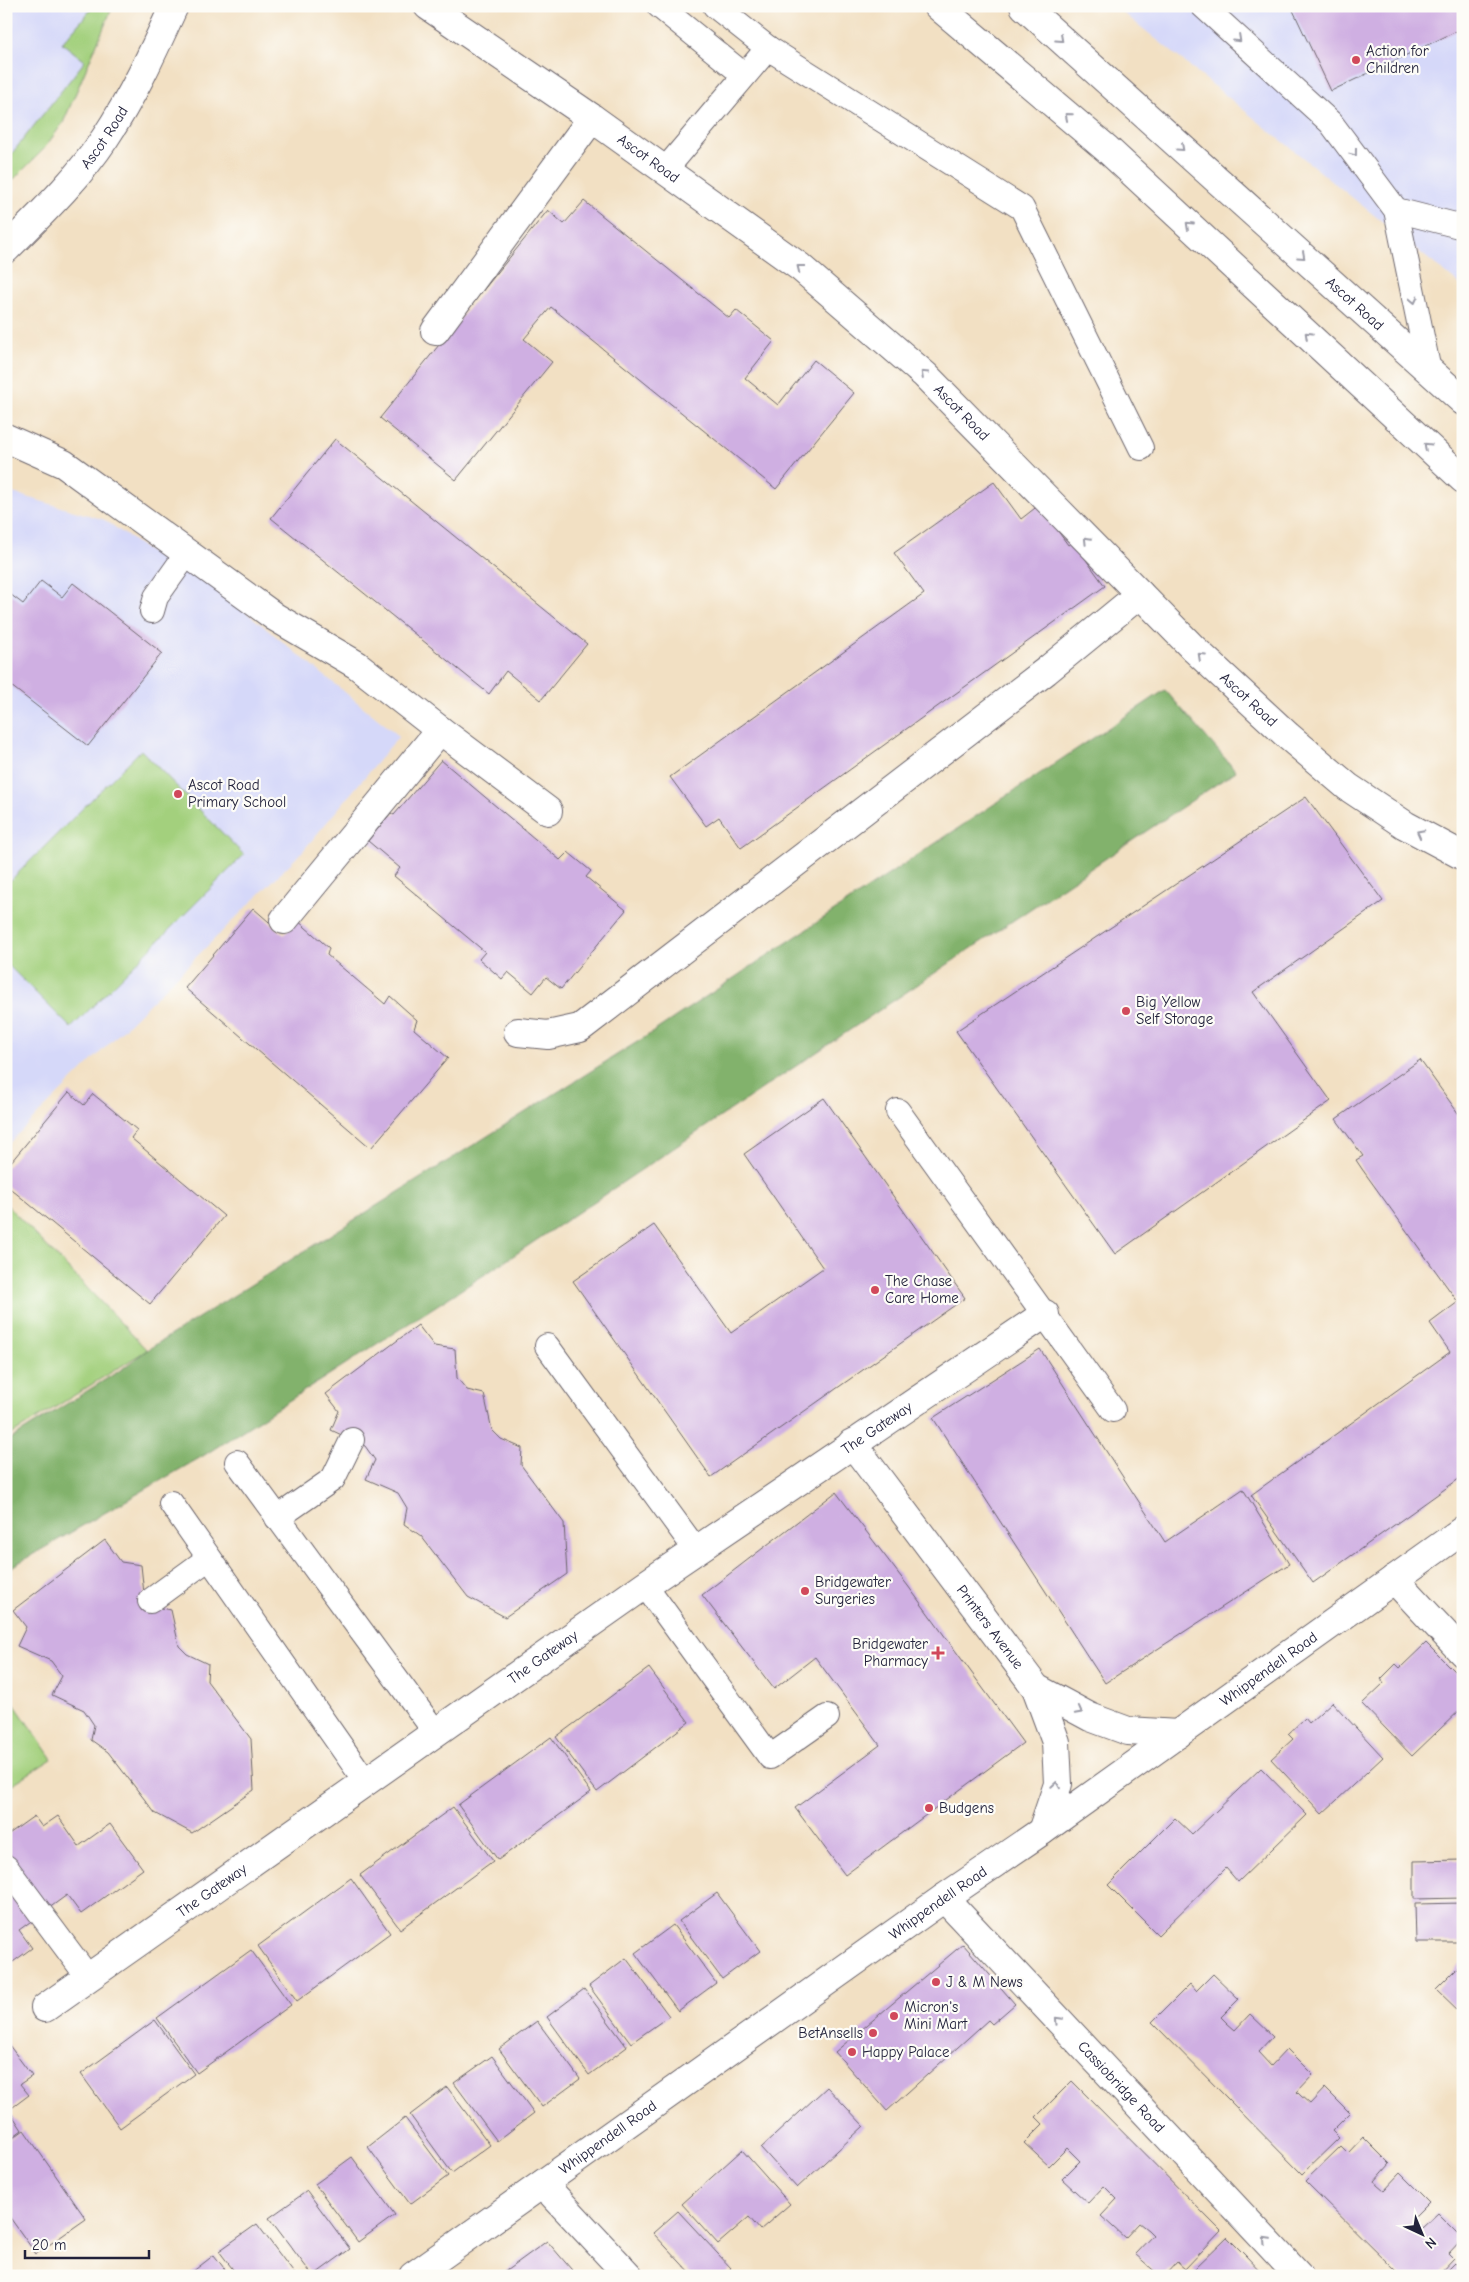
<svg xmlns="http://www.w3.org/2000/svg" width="1469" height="2282" font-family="'Comic Neue',sans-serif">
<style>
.built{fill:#d5d8f9}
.green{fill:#a3d07d;stroke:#62795c}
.forest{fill:#82b26c;stroke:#526a54}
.building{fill:#cfafe2}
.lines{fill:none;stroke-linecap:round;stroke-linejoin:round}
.lane-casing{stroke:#6b646b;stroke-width:26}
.street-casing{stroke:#6b646b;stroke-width:30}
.secondary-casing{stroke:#6b646b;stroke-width:30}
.lane{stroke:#fff;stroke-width:24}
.street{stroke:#fff;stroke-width:28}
.secondary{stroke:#fff;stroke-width:28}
.oneway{stroke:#9c9ca7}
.poi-dot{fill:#d1495b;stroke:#fdfcf7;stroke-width:2}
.labels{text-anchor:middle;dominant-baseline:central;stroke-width:4.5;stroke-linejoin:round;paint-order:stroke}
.poi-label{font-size:15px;fill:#22223b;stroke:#fdfcf7;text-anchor:start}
.street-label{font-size:15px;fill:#22223b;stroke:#fdfcf7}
</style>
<rect width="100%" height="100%" fill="#fdfcf7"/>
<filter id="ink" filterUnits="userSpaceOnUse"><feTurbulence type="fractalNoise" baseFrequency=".02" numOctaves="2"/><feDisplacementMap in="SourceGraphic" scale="10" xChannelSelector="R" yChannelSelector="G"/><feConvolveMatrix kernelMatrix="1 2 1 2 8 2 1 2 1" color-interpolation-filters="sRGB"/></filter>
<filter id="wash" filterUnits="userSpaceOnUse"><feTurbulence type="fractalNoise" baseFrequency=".0096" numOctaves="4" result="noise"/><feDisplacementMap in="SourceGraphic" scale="20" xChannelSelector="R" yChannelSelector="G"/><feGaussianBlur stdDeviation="1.12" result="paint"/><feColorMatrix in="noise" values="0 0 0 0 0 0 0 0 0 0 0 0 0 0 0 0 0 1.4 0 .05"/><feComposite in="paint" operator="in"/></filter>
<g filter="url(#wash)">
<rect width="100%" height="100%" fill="#f2e0c3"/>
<g class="built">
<polygon points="6,6 113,6 63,123 43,150 6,187"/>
<polygon points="1115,6 1463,6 1463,287"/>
<polygon points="6,491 105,520 145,549 215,587 399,736 302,852 6,1146"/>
</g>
<g class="green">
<polygon points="94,6 113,6 63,123 43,150 6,187 6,161 85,61 62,43"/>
<polygon points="141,750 244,855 71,1028 6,963 6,885"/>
<polygon points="6,1204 147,1350 6,1438"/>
<polygon points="8,1695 52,1759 11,1785 6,1778"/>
</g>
<polygon class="forest" points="1165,690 1236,771 501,1264 203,1456 6,1570 6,1442 122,1369 147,1350 650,1034"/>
<g id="blocks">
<g class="building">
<polygon points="1291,6 1463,6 1463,28 1331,91"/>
<polygon points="584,201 729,318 736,310 774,341 745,378 778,405 814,360 854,393 776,489 551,307 524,339 552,362 456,480 380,418 548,210 564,224"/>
<polygon points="335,439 587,644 541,700 506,671 489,694 271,518"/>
<polygon points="994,482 1021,519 1039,505 1068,545 1073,542 1105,586 741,848 719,817 706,826 670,777 924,594 894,553"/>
<polygon points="41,581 62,597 73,583 162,653 88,746 6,682 6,591 23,604"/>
<polygon points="441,760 560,860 568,852 591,871 586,877 626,910 561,989 546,977 533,993 508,972 502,979 479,959 485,952 394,876 400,868 368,841 391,813 394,815"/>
<polygon points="1306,797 1383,901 1253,992 1331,1101 1115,1254 956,1031"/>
<polygon points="253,908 284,935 297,920 329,948 327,955 385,1004 390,996 417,1020 414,1029 448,1058 371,1148 185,988"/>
<polygon points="1420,1060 1463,1120 1463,1476 1313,1583 1251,1495 1450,1352 1430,1323 1458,1302 1362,1169 1356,1160 1363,1156 1336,1119"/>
<polygon points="69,1092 84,1105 93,1094 137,1130 131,1138 224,1216 150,1304 6,1185 6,1168"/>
<polygon points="824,1098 965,1298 711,1477 573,1281 654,1225 731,1333 823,1268 744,1154"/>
<polygon points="418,1325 434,1346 455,1349 457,1378 467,1390 484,1394 492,1430 501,1439 522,1448 521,1465 564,1523 567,1574 505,1617 468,1597 421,1536 404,1524 407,1508 398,1493 366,1479 375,1460 365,1446 331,1430 339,1411 326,1394"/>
<polygon points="1040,1349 1165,1542 1243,1489 1289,1564 1105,1683 933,1418"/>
<polygon points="836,1492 908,1586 1023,1743 845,1875 795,1808 880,1745 815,1657 774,1689 702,1595"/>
<polygon points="105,1540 121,1562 141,1565 144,1594 154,1606 171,1610 179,1646 187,1654 208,1664 207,1681 251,1739 254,1790 192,1833 155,1813 108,1752 91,1740 94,1725 84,1710 52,1695 62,1676 51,1661 17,1646 26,1627 13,1610"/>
<polygon points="1426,1643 1463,1680 1463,1707 1412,1756 1362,1704 1384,1683 1381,1679 1396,1664 1400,1668"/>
<polygon points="649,1668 689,1722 597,1792 556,1737"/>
<polygon points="1332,1702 1383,1757 1322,1814 1271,1759 1293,1739 1288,1734 1305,1718 1309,1723"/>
<polygon points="551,1737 591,1792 498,1860 458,1805"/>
<polygon points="1261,1768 1307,1815 1238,1882 1226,1868 1158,1935 1108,1885 1175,1818 1192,1834"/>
<polygon points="453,1807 493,1861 400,1929 360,1875"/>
<polygon points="34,1816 42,1827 58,1816 79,1846 110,1824 143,1869 81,1914 67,1895 19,1930 32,1948 6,1967 6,1836"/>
<polygon points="1463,1860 1463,1898 1414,1899 1414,1861"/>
<polygon points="351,1878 390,1933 297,2001 258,1946"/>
<polygon points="717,1893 760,1951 722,1979 679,1921"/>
<polygon points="1463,1903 1463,1942 1416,1942 1415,1904"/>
<polygon points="673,1925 716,1983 678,2011 635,1953"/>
<polygon points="963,1944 1015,2004 992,2024 988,2020 887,2111 835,2052"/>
<polygon points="251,1950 291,2005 197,2073 157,2018"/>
<polygon points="626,1958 669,2016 631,2043 589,1986"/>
<polygon points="1463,1962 1463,2015 1436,1989"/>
<polygon points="1213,1974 1239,1999 1221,2017 1227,2023 1235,2030 1250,2014 1273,2036 1258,2052 1271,2066 1287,2049 1313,2075 1297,2092 1301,2096 1310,2104 1325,2088 1350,2113 1332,2131 1339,2138 1302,2174 1152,2022 1190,1984 1196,1991"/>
<polygon points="584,1989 627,2047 589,2075 547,2017"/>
<polygon points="155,2020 194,2074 120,2128 81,2074"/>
<polygon points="537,2021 580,2079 542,2107 499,2049"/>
<polygon points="6,2041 32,2076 20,2084 29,2095 9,2110 22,2130 6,2142"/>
<polygon points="492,2056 534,2113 497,2141 454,2083"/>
<polygon points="1072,2081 1221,2231 1185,2269 1177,2262 1164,2276 1160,2276 1135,2254 1153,2235 1148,2230 1139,2223 1125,2238 1101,2216 1117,2199 1104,2186 1088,2203 1062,2179 1080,2161 1067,2148 1049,2166 1024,2143 1043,2124 1036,2117"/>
<polygon points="447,2087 490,2145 452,2173 410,2115"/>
<polygon points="827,2087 864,2126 797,2188 761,2148"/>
<polygon points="405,2118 448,2176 410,2204 368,2147"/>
<polygon points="24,2130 86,2219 36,2254 6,2212 6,2143"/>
<polygon points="1363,2137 1390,2164 1375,2181 1377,2184 1384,2190 1400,2173 1429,2202 1412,2219 1422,2228 1438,2213 1463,2238 1448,2254 1453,2259 1437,2276 1401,2276 1305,2181 1341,2146 1348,2153"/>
<polygon points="742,2150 790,2204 760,2230 749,2217 718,2244 682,2204"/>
<polygon points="352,2157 395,2215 358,2242 315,2184"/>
<polygon points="307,2191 350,2249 313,2276 269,2218"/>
<polygon points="678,2211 731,2268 723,2276 693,2276 653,2233"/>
<polygon points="257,2224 296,2276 238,2276 219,2251"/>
<polygon points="1227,2237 1245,2255 1265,2276 1198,2276 1193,2270"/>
<polygon points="547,2241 577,2276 499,2276"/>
<polygon points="214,2255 230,2276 187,2276"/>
<polygon points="1454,2263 1461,2270 1463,2268 1463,2276 1441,2276"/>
</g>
</g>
</g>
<g filter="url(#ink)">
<use href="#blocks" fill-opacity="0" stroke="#6b646b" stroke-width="1"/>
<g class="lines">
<g class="lane-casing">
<g id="lane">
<polyline points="659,6 744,75"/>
<polyline points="715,6 768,48"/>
<polyline points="1203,6 1331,123 1396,210 1429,371"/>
<polyline points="665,170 768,48 1022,208 1141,448"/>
<polyline points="1396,210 1463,227"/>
<polyline points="152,611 156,597 188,552"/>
<polyline points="898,1111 1113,1410"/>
<polyline points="547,1346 696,1550"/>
<polyline points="237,1462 436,1733"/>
<polyline points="171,1503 366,1782"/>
<polyline points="277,1518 333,1479 352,1440"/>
<polyline points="645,1585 770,1757 827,1717"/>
<polyline points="150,1601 209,1558"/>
<polyline points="6,1867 88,1977"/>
</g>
</g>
<g class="street-casing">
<g id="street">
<path id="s1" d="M428 6 592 118 800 267 925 375 1193 648 1288 736 1348 787 1405 825 1463 856"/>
<polyline points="938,6 1107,149 1463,479"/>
<path id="s2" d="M1024 6 1463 401"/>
<path id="s3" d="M6 249C41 214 78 179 105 138 133 96 153 52 174 6"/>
<polyline points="435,331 592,118"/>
<polyline points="6,438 64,464 275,617 357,665 440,730 548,811"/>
<polyline points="284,920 440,730"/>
<polyline points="518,1032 548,1035 580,1028 1046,671 1140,594"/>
<path id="s4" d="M852 1443 1036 1688 1090 1717 1128 1731 1178 1734"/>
<polyline points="1394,1579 1463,1653"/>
<polyline points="1036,1688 1056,1742 1058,1784 1042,1831"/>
<path id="s5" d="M944 1898 1299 2276"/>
<path id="s6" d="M45 2008 645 1585 1045 1314"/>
<polyline points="543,2184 629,2276"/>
</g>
</g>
<g class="secondary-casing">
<g id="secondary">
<path id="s7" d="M413 2276 944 1898 1042 1831 1463 1530"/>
</g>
</g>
<use href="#lane" class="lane"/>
<use href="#street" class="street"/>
<use href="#secondary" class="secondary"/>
</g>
<defs><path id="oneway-chevron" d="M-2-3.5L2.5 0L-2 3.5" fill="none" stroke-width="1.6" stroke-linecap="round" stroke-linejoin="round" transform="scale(1.25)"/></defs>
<g class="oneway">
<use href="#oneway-chevron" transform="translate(1060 39) rotate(42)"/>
<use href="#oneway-chevron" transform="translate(1238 39) rotate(43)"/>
<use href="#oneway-chevron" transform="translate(1068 116) rotate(-140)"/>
<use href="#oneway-chevron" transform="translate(1181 148) rotate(42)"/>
<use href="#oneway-chevron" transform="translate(1354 153) rotate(53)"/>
<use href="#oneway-chevron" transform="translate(1189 225) rotate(-137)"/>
<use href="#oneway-chevron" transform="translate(1302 256) rotate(42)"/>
<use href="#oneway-chevron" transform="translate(800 268) rotate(-142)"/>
<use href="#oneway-chevron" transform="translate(1414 300) rotate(78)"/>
<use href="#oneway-chevron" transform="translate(1308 335) rotate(-137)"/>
<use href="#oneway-chevron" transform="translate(924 374) rotate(-137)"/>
<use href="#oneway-chevron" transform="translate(1427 446) rotate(-137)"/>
<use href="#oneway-chevron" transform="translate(1087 540) rotate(-134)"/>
<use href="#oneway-chevron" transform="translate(1201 656) rotate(-137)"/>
<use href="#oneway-chevron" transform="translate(1420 833) rotate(-152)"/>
<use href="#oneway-chevron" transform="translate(1079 1711) rotate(28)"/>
<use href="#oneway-chevron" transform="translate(1056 1785) rotate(-81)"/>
<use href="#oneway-chevron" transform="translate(1058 2020) rotate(-133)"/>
<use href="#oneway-chevron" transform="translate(1266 2240) rotate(-133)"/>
</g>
</g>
<g class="poi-dot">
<circle cx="1356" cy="60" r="5"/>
<circle cx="178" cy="794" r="5"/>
<circle cx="1126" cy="1011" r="5"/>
<circle cx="875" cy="1290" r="5"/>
<circle cx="805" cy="1591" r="5"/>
<path d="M935.5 1645.5h5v5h5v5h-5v5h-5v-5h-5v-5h5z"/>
<circle cx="929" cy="1808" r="5"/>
<circle cx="936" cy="1982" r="5"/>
<circle cx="894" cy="2016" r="5"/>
<circle cx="873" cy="2033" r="5"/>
<circle cx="852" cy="2052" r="5"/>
</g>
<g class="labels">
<g class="poi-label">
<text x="1366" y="51">Action for<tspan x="1366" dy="17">Children</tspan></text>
<text x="188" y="785">Ascot Road<tspan x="188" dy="17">Primary School</tspan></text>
<text x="1136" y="1002">Big Yellow<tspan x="1136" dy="17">Self Storage</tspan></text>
<text x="885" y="1281">The Chase<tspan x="885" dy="17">Care Home</tspan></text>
<text x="815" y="1582">Bridgewater<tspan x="815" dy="17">Surgeries</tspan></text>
<text x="928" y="1644" text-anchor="end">Bridgewater<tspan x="928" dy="17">Pharmacy</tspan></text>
<text x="939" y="1808">Budgens</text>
<text x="946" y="1982">J &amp; M News</text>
<text x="904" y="2007">Micron's<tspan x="904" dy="17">Mini Mart</tspan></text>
<text x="863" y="2033" text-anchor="end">BetAnsells</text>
<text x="862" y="2052">Happy Palace</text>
</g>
<g class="street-label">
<text stroke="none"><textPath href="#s3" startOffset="149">Ascot Road</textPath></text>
<text stroke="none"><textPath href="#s1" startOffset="268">Ascot Road</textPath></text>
<text stroke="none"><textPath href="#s2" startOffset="445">Ascot Road</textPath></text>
<text stroke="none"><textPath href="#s1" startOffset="672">Ascot Road</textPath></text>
<text stroke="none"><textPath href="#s1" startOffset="1078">Ascot Road</textPath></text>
<text stroke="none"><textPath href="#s6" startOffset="1014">The Gateway</textPath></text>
<text stroke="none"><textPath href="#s4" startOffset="230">Printers Avenue</textPath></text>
<text stroke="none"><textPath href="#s6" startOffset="609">The Gateway</textPath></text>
<text stroke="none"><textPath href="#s7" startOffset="1049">Whippendell Road</textPath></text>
<text stroke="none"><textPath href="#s6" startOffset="204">The Gateway</textPath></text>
<text stroke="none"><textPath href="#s7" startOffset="644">Whippendell Road</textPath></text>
<text stroke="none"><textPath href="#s5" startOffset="259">Cassiobridge Road</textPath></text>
<text stroke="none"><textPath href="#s7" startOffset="239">Whippendell Road</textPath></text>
</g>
</g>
<rect width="1469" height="2282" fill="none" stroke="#fdfcf7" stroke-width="25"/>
<g transform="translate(1422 2234) rotate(136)" stroke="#fdfcf7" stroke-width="4" paint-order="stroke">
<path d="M0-4L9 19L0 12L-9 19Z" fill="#22223b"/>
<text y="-8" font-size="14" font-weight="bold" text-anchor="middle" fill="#22223b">N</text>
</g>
<path d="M25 2250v8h124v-8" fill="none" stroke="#22223b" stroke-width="2.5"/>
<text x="32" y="2250" font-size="15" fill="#22223b" stroke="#fdfcf7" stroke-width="4" paint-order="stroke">20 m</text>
</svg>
